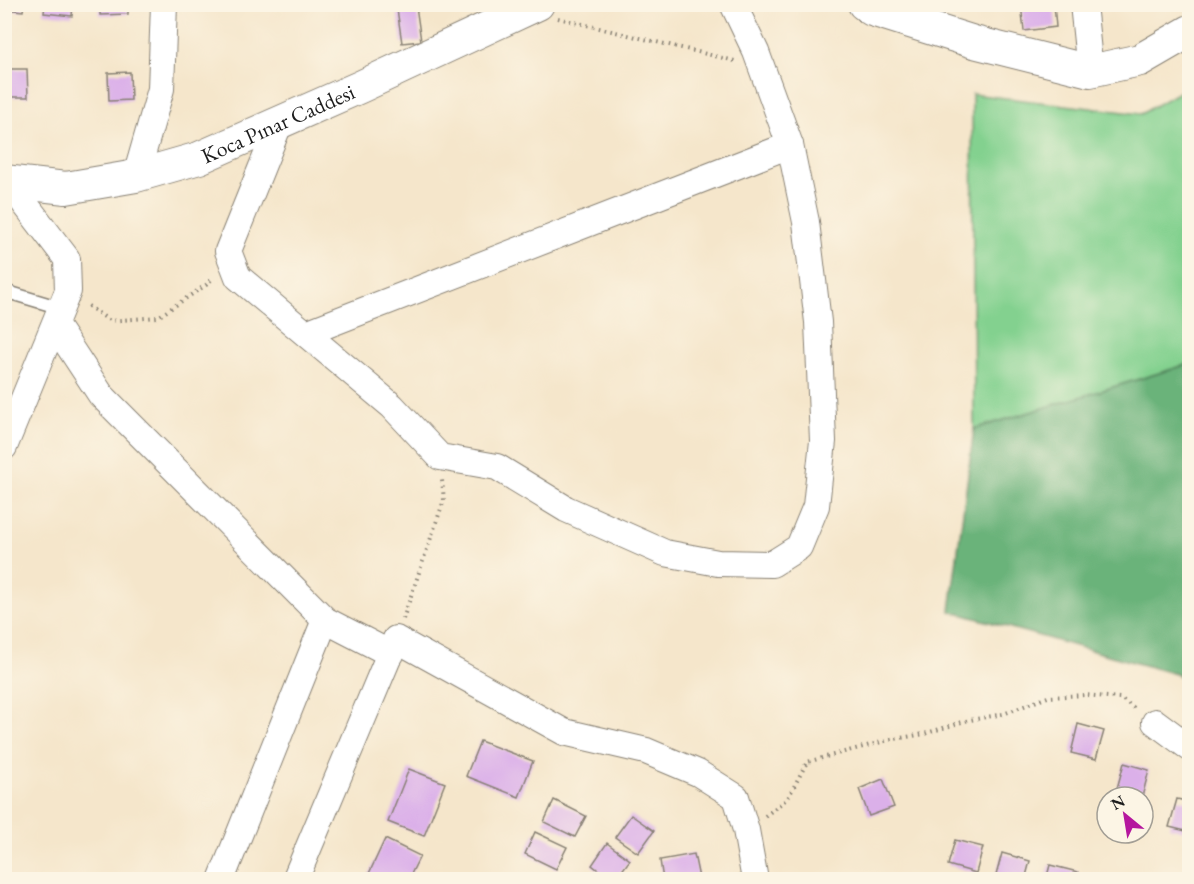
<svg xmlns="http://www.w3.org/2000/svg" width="1194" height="884" font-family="'EB Garamond',serif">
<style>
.green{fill:#83d18f;stroke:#507656;stroke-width:1.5}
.forest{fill:#6ab37a;stroke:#43684b;stroke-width:1.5}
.building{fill:#dbb0e9}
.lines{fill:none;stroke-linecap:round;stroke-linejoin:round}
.service-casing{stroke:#888174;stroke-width:15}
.minor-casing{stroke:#888174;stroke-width:28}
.tertiary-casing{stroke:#888174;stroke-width:34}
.path{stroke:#888174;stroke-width:4;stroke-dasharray:1.5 4.5;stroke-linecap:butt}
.service{stroke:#fff;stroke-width:12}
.minor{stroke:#fff;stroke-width:26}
.tertiary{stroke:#fff;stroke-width:32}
.labels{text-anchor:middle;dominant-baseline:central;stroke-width:6;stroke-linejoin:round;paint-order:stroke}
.street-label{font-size:22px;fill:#1c1c1c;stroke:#fcf5e5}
</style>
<rect width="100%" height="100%" fill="#fcf5e5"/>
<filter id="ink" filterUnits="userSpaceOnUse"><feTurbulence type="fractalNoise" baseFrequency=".0167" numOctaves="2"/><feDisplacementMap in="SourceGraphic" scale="12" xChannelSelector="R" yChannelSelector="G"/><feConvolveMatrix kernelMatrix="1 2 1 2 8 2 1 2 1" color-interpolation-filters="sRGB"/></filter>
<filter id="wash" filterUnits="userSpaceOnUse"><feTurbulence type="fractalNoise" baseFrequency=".008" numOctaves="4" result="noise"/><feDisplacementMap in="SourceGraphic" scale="24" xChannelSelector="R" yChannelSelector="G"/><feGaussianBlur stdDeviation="1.35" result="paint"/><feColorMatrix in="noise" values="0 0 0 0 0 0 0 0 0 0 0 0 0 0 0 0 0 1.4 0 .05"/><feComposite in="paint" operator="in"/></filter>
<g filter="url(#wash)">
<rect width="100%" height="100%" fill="#f5e6cb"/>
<polygon class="green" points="1189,86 1189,364 974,429 972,94 1141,114"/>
<polygon class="forest" points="1189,364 1189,681 1176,674 950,611 974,429"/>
<g id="blocks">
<g class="building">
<polygon points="4,4 24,4 23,11 4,9"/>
<polygon points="45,4 73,4 72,16 44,13"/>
<polygon points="100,4 128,4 128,14 100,15"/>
<polygon points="1021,4 1054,4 1056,27 1024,31"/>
<polygon points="416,6 421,41 402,43 397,9"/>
<polygon points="6,69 27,69 28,97 6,97"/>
<polygon points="130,72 131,100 109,101 108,73"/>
<polygon points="1078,724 1104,731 1096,759 1071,753"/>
<polygon points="480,741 533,761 519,797 466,776"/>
<polygon points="1124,763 1149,770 1142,797 1116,792"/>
<polygon points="409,769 445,783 424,836 388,822"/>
<polygon points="883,779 894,807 869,816 859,789"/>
<polygon points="1177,799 1190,802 1190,832 1169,827"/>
<polygon points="554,800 586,816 575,837 544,822"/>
<polygon points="631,815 654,831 638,853 615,837"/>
<polygon points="535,832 567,847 556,869 525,854"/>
<polygon points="385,839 420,856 408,880 366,880"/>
<polygon points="955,840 983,847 976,873 948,865"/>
<polygon points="607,843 630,860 615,880 611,880 592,865"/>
<polygon points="1002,853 1030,861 1025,880 995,879"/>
<polygon points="694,854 699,878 663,880 660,860"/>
<polygon points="1050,865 1078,872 1077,880 1046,880"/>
</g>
</g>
</g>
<g filter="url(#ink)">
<use href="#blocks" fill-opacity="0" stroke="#888174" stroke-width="1.5"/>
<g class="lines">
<g class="service-casing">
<polyline id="service" points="4,291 61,308"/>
</g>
<g class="minor-casing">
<g id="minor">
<polyline points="1083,4 1090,71"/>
<polyline points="280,122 228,251 238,277 392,406 440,457 497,467 566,509 665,553 718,563 772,564 799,547 816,506 823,441 818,322 806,222 790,145 756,52 733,4"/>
<polyline points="136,176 161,89 164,4"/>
<polyline points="55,325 101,395 325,620 391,654"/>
<polyline points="306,333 790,145"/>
<polyline points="4,447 68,291 67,259 9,183"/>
<polyline points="1155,722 1190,748"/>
<polyline points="221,880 325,620"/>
<polyline points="295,880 396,639 564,732 646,751 698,773 736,797 746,830 755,880"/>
</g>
</g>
<g class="tertiary-casing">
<g id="tertiary">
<polyline points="864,4 872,10 974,42 1090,71 1140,60 1190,31"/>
<path id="s1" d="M4 181 66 188 136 176 199 158 360 87 538 4"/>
</g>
</g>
<g class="path">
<polyline points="558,18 735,61"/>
<polyline points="88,306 110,321 158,317 206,285 213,278"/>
<polyline points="403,619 444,500 442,480"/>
<polyline points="765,816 788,798 807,762 889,740 924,734 965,721 1003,714 1048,697 1085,695 1120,698 1137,710"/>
</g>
<use href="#service" class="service"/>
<use href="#minor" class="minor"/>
<use href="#tertiary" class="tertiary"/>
</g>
</g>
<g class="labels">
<g class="street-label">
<text stroke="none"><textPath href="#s1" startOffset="285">Koca Pınar Caddesi</textPath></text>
</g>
</g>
<rect width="1194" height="884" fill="none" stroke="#fcf5e5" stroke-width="24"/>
<g transform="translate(1125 815) rotate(330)"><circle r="28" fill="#fcf5e5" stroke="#a29e95" stroke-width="1.5"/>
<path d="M0-4.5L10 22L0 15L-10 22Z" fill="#b5179e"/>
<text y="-9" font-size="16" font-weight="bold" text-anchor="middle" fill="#1c1c1c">N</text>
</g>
</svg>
